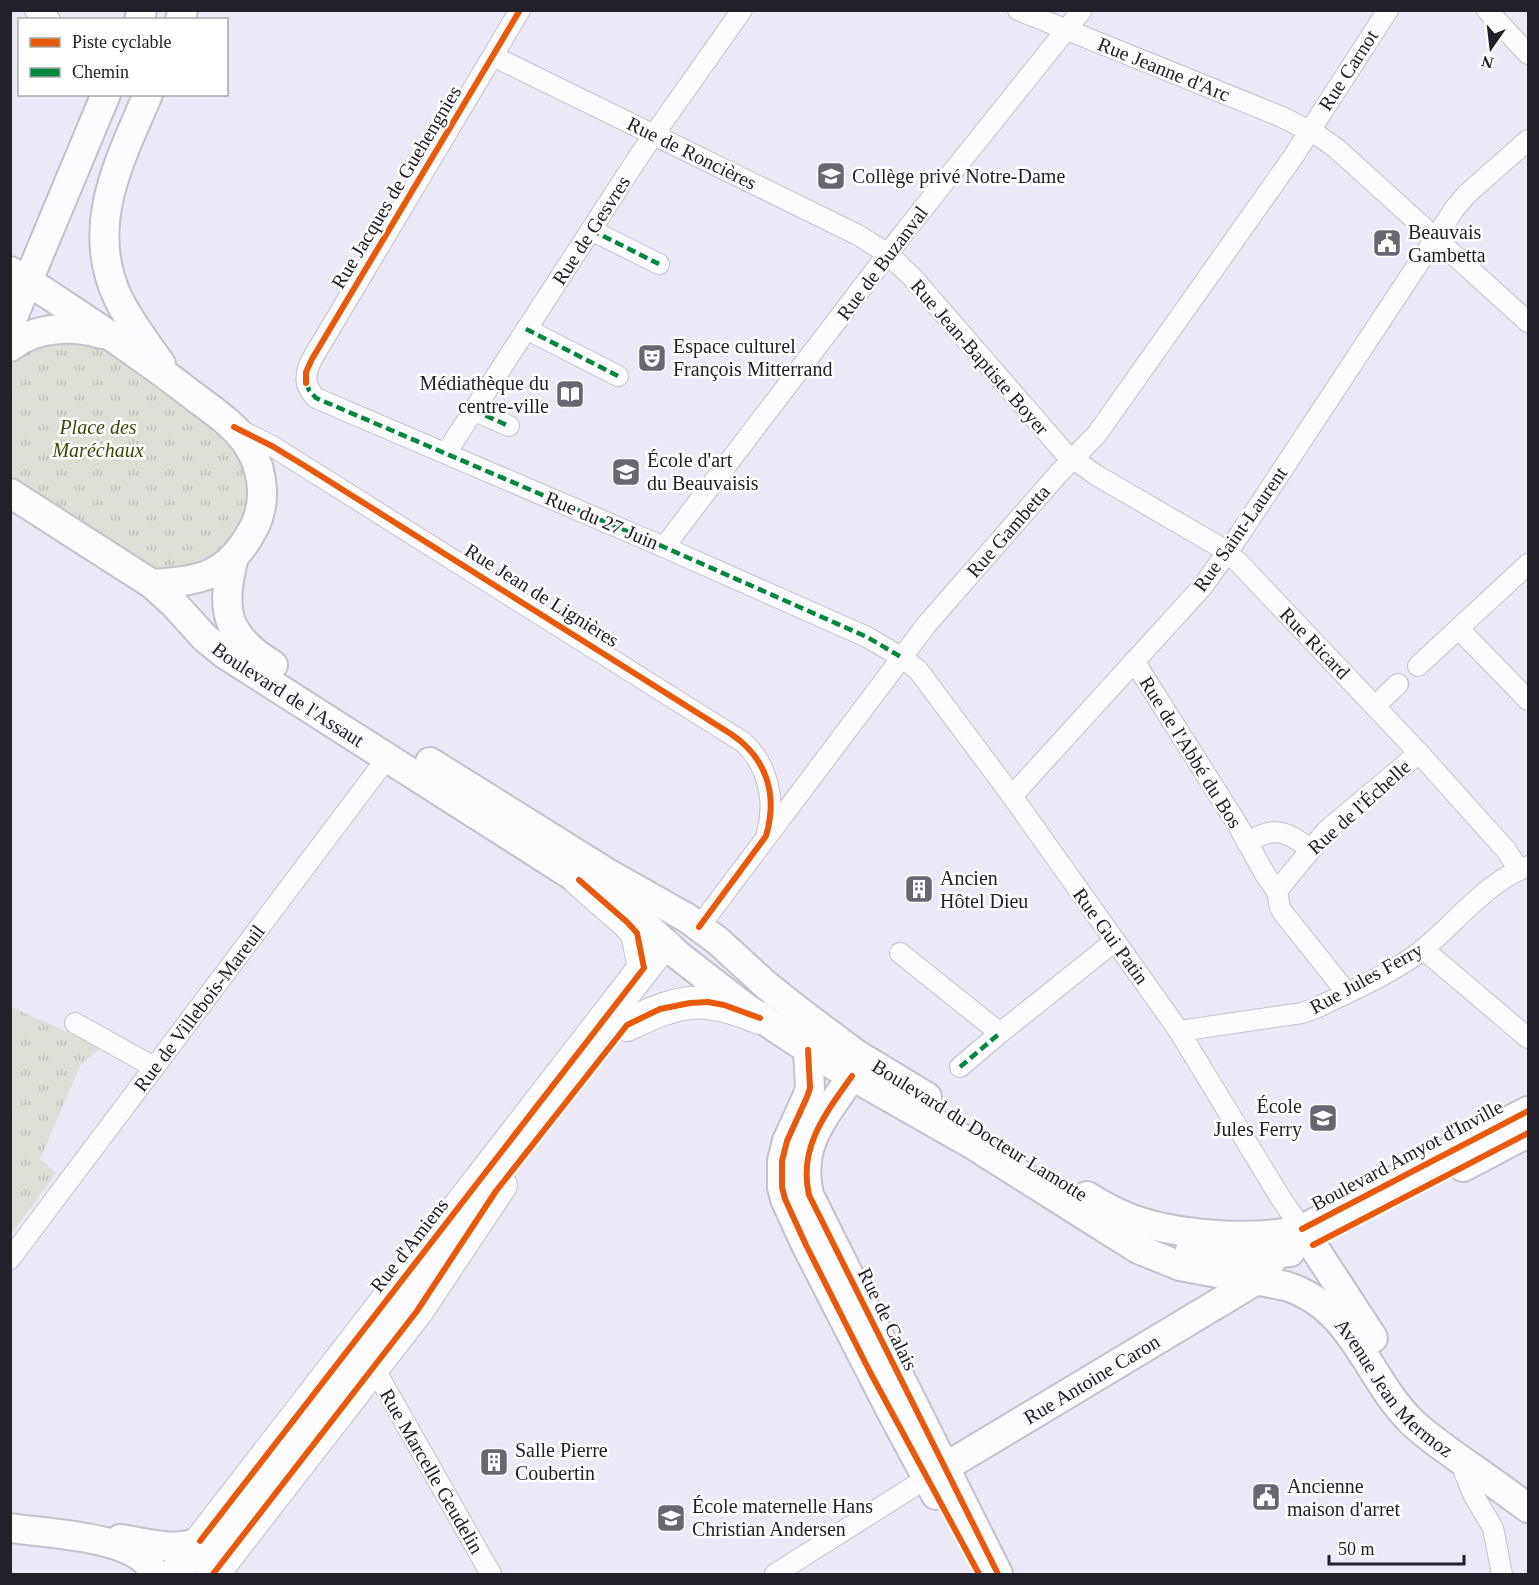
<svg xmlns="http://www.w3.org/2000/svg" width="1539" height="1585" font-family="'Times New Roman',serif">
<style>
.park{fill:url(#park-tufts)}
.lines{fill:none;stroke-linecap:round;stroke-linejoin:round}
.street-casing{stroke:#c3c0cb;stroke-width:22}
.secondary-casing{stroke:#c3c0cb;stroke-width:32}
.primary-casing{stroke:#c3c0cb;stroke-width:34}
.street{stroke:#fcfcfe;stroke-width:20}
.secondary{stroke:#fcfcfe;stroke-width:28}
.primary{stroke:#fcfcfe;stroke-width:32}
.quiet{stroke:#00873e;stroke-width:4.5;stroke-dasharray:9 4.5;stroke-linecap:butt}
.cycleway-casing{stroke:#fff;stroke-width:10}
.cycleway{stroke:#e8590c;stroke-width:6}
.labels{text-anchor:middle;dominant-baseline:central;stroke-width:5;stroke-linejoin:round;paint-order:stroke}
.street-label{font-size:20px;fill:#222029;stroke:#fff}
.poi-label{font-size:20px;fill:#222029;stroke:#fff;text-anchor:start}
.park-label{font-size:20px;font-style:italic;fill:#3e4703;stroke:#fff}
</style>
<defs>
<pattern id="park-tufts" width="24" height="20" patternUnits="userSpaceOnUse" patternTransform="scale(1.5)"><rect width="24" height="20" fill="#dddfd7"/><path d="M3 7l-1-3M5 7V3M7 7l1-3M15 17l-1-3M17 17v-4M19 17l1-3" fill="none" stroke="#bdbfb9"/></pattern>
</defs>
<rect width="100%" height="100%" fill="#ece9f7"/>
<g class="park">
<polygon points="53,337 101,346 222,430 248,472 249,507 230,546 204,566 155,570 11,479 10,359"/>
<polygon points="11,1007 101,1047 80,1066 40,1159 56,1173 11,1234"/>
</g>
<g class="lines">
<g class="street-casing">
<g id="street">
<polyline points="35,10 50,20"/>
<path d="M520 10 312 359C304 375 304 386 316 398L664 547 867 637 901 657 918 670 1012 796 1179 1031 1280 1197 1302 1229"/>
<polyline points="1018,10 1282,117 1319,136 1337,149 1528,322"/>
<polyline points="1487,10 1528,54"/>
<polyline points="493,56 858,235 888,254 913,278 1064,452 1096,475 1218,546 1238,562 1419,753 1506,850 1519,870"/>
<polyline points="591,230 659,264"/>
<polyline points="526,329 618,376"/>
<polyline points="473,410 509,426"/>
<path d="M238 429 272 446 743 742C768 765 776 801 767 833"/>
<polyline points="446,453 641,153 742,10"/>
<polyline points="664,547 906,230 1082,10"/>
<polyline points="1459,629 1528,700"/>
<polyline points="1134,661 1236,822 1266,876 1277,891 1280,908 1284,914 1347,993"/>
<polyline points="1418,666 1528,564"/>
<polyline points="1375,706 1398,684"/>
<polyline points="1012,796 1203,586 1240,534 1455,208 1467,194 1528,140"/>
<path d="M1247 843C1274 825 1286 831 1310 849"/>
<polyline points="1277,891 1326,831 1419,753"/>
<polyline points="699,927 927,624 1059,473 1097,434 1293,157 1388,10"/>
<polyline points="1423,949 1528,1038"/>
<polyline points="900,953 1000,1033 1115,941"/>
<polyline points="75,1023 154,1067"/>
<path d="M1179 1031 1302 1013 1316 1008C1349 992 1388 975 1417 954 1454 926 1484 883 1528 866"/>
<polyline points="960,1067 1000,1033"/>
<polyline points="10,1259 387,758"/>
<polyline points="374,1368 491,1574"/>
<polyline points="1458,1457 1474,1496 1493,1528 1502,1574"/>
<polyline points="775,1574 927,1478"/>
</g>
</g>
<g class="secondary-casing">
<g id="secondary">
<polyline points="139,20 142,10"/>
<polyline points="180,20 183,10"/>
<path d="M148 94C120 161 84 225 118 298 129 321 146 343 161 364"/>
<path d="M10 271 28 281C85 319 143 356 196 398 215 412 236 426 249 447 265 473 267 507 251 533 226 577 199 581 152 584"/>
<polyline points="10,324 106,94"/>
<path d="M10 347C34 327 73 325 101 334"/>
<path id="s1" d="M10 493 152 584 175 605 205 638 226 655 579 880 629 910 679 956 746 1008 791 1038 833 1065 970 1143 1138 1249 1180 1266 1286 1286C1354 1308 1366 1376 1411 1421 1425 1435 1442 1446 1458 1458 1481 1474 1505 1491 1528 1508"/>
<path d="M234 557C220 609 225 636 273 665"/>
<polyline points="430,762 609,874 687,918 718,941 766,985 800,1012 856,1054 927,1097"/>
<polyline points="808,1050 810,1088 807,1097 787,1141 782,1161 782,1187 785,1199 806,1245 890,1409 936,1495"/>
<path d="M856 1059C856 1072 848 1081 841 1092 817 1126 799 1151 809 1195L998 1574"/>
<polyline points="1463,1167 1528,1133"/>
<path d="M1087 1196C1101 1205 1116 1213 1132 1219 1176 1235 1256 1242 1302 1229"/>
<polyline points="1302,1229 1373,1338"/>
<polyline points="1190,1251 1235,1256 1290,1252"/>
<path id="s2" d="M927 1478 1255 1281C1270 1267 1278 1247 1293 1234L1528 1111"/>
<path d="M10 1528C46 1533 112 1536 141 1557 147 1561 151 1568 156 1574"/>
<path d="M120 1539C144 1542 177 1553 200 1541"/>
</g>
</g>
<g class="primary-casing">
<g id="primary">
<polyline points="579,880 627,922 637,933 644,968"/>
<path d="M627 1025C682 998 703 995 760 1018"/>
<polyline points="175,1574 644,968 654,955 666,946"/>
<polyline points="213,1574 417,1311 501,1185"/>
</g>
</g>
<use href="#street" class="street"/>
<use href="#secondary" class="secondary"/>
<use href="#primary" class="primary"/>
<g class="quiet">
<polyline points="591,230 659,264"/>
<polyline points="526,329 618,376"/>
<polyline points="306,383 309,390 316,398 664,547 867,637 901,657"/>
<polyline points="473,410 509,426"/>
<polyline points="960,1067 1000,1033"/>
</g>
<g class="cycleway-casing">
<g id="cycleway">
<polyline points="306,383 306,372 312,359 520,10"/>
<path d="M234 427 272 446 305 466 731 734C767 758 778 795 766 836L699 927"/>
<polyline points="808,1050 810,1088 807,1097 787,1141 782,1161 782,1187 785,1199 806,1245 870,1372 979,1574"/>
<path d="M852 1076C826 1113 798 1147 809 1195L998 1574"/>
<polyline points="1302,1229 1528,1111"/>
<polyline points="1313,1245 1528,1133"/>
<polyline points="200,1541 644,968 637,933 627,922 579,880"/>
<polyline points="213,1574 417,1311 496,1191 627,1025 660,1009 690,1003 708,1002 724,1005 760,1018"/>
</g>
</g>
<use href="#cycleway" class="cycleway"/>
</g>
<defs>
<g id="school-square" transform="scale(1.5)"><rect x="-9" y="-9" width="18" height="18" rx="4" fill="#696671" stroke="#fff"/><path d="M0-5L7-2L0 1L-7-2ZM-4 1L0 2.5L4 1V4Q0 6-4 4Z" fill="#fff"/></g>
<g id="civic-square" transform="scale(1.5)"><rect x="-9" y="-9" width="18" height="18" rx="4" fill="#696671" stroke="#fff"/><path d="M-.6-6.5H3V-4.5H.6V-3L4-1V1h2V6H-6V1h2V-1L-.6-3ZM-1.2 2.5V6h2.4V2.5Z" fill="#fff"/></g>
<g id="theatre-square" transform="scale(1.5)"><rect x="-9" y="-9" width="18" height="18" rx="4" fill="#696671" stroke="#fff"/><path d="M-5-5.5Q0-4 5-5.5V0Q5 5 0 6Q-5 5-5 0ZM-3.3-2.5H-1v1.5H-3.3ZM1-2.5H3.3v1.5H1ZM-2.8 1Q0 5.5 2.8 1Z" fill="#fff"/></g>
<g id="library-square" transform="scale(1.5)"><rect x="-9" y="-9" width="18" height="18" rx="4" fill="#696671" stroke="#fff"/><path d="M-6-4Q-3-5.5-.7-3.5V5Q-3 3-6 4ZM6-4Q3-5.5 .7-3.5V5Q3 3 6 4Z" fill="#fff"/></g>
<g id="building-square" transform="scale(1.5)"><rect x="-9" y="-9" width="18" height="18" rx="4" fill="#696671" stroke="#fff"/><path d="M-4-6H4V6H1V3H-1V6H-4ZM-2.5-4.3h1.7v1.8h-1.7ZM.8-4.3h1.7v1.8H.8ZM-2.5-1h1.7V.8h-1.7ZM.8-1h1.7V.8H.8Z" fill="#fff"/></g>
</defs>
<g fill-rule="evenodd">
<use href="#school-square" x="831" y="176"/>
<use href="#civic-square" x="1387" y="243"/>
<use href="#theatre-square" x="652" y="358"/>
<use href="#library-square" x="570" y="394"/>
<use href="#school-square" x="626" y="472"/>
<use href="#building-square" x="919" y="889"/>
<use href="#school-square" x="1323" y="1118"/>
<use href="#building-square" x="494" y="1462"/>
<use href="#civic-square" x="1266" y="1497"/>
<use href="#school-square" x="671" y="1518"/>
</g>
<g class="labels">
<g class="street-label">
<text transform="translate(1164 69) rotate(22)">Rue Jeanne d'Arc</text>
<text transform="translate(1348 70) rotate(-57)">Rue Carnot</text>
<text transform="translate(692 153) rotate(26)">Rue de Roncières</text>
<text transform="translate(396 187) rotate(-59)">Rue Jacques de Guehengnies</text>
<text transform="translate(591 230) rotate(-57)">Rue de Gesvres</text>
<text transform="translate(882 263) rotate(-53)">Rue de Buzanval</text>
<text transform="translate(980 357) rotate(49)">Rue Jean-Baptiste Boyer</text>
<text transform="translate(602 520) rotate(23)">Rue du 27 Juin</text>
<text transform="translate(1240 529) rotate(-55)">Rue Saint-Laurent</text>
<text transform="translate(1008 531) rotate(-49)">Rue Gambetta</text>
<text transform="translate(542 595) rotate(32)">Rue Jean de Lignières</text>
<text transform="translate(1315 643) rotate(46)">Rue Ricard</text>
<text stroke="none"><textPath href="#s1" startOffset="345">Boulevard de l'Assaut</textPath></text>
<text transform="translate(1191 752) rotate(58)">Rue de l'Abbé du Bos</text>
<text transform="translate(1359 807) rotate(-42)">Rue de l'Échelle</text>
<text transform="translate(1111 936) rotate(54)">Rue Gui Patin</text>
<text transform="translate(1366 978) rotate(-29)">Rue Jules Ferry</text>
<text transform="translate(199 1008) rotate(-53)">Rue de Villebois-Mareuil</text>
<text transform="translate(980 1130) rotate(32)">Boulevard du Docteur Lamotte</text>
<text transform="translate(1407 1155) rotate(-28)">Boulevard Amyot d'Inville</text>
<text transform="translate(409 1245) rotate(-52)">Rue d'Amiens</text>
<text transform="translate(888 1319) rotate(64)">Rue de Calais</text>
<text stroke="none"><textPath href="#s2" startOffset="192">Rue Antoine Caron</textPath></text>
<text stroke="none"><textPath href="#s1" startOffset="1666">Avenue Jean Mermoz</textPath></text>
<text transform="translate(432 1471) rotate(60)">Rue Marcelle Geudelin</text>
</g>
<g class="poi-label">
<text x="852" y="176">Collège privé Notre-Dame</text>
<text x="1408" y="232">Beauvais<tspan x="1408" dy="23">Gambetta</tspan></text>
<text x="673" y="346">Espace culturel<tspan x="673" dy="23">François Mitterrand</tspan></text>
<text x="549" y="383" text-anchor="end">Médiathèque du<tspan x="549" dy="23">centre-ville</tspan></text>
<text x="647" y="460">École d'art<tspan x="647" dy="23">du Beauvaisis</tspan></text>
<text x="940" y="878">Ancien<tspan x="940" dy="23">Hôtel Dieu</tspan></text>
<text x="1302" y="1106" text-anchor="end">École<tspan x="1302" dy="23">Jules Ferry</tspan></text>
<text x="515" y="1450">Salle Pierre<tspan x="515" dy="23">Coubertin</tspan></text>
<text x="1287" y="1486">Ancienne<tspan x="1287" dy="23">maison d'arret</tspan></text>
<text x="692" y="1506">École maternelle Hans<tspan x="692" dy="23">Christian Andersen</tspan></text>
</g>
<g class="park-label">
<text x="98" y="427">Place des<tspan x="98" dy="23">Maréchaux</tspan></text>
</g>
</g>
<rect width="1539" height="1585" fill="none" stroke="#222029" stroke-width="24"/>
<rect x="18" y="18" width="210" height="78" fill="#ffffff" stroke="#a7a6a9" stroke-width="1.5"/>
<rect x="30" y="38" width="30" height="9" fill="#e8590c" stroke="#a7a6a9" stroke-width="1.5"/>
<text x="72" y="48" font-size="18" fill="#222029">Piste cyclable</text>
<rect x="30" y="68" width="30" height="9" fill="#00873e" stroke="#a7a6a9" stroke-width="1.5"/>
<text x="72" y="78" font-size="18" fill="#222029">Chemin</text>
<g transform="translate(1491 48) rotate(194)" stroke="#ffffff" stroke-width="4.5" paint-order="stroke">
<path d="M0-4.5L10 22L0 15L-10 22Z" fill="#222029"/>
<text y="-9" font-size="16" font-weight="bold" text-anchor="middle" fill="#222029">N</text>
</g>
<path d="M1329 1555v9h135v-9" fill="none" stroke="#222029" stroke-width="3"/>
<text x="1338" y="1555" font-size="18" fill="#222029" stroke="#ffffff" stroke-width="4.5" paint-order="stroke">50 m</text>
</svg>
